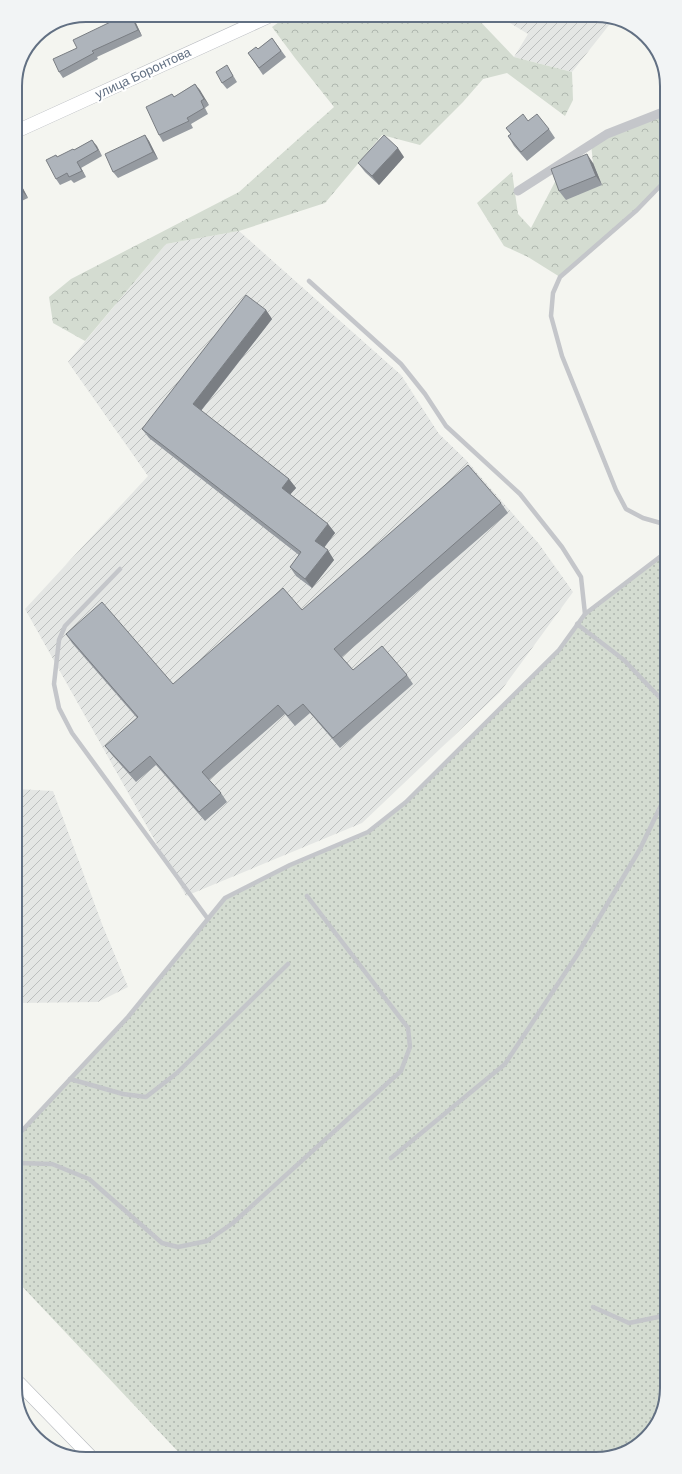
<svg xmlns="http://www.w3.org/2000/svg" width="682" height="1474" font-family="Helvetica,sans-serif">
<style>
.industrial{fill:url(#industrial-furrows)}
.grass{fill:url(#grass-dots)}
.forest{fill:url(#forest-crowns)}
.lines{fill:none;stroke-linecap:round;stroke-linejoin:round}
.secondary-casing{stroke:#b8bbc0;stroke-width:14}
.lane{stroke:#c4c6ca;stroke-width:4.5}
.street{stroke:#c4c6ca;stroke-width:9}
.secondary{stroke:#fff;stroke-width:13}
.wall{fill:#969ba1}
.shaded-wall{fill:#7a7e83}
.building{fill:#aeb4bb;stroke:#7a7e83}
.labels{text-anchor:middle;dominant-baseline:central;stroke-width:4;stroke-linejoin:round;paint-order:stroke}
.street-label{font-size:13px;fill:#627083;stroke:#fff}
.rim{fill:none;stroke:#627083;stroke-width:2}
</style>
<defs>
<pattern id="industrial-furrows" width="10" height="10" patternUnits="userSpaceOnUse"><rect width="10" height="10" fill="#e4e6e4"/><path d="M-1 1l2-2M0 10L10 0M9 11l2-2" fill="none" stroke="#bcbfbe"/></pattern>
<pattern id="grass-dots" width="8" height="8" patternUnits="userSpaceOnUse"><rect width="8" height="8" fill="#d4dcd1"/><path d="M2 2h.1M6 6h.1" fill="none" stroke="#afb7af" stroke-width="1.8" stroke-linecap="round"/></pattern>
<pattern id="forest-crowns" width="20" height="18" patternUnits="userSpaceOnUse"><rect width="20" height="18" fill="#d4dcd1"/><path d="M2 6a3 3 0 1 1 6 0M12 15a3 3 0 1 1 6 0" fill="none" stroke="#afb7af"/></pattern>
</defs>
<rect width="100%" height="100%" fill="#f4f5f0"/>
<g class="industrial">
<polygon points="497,15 601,15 613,20 572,72 514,57 528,34"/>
<polygon points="239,231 401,375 439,434 466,460 539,544 573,592 500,692 362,823 186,896 25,609 148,476 68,362 166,244"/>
<polygon points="17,789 53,791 102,924 128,987 98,1002 18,1003"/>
</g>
<polygon class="grass" points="665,553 667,1388 653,1431 619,1455 184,1458 18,1282 18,1135 128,1017 225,898 290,865 368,832 406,802 558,650 585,614"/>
<g class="forest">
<polygon points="289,15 474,15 514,57 572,72 573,100 565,116 507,73 483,79 463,102 420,145 382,135 325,203 239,231 166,244 85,341 53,323 49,297 71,279 239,192 334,107 295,58 272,27"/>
<polygon points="663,112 664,182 637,210 560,277 528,257 504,246 477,203 512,172 518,214 531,228 557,178 602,185 593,163 591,144"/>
</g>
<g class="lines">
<g class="secondary-casing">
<g id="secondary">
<polyline points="15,132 272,15"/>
<polyline points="19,1383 93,1459"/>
</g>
</g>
<g class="lane">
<polyline points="664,182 637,210 560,277 553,293 551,316 562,356 616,490 626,509 643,518 664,524"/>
<polyline points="120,569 65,626 59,640 54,684 59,708 72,733 208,919"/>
<polyline points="585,614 665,553"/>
<polyline points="577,624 624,660 665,703"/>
<polyline points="70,1079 123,1094 146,1097 177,1073 288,964"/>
<polyline points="18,1135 128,1017 225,898 290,865 368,832 406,802 559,650 585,614 581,577 562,547 520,494 446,426 425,394 401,364 309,281"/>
<polyline points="391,1158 505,1064 577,955 640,849 665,797"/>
<polyline points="18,1163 52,1164 89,1179 162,1243 178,1247 207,1241 233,1223 401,1071 410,1047 408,1028 307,896"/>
<polyline points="593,1307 629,1323 658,1317 667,1311"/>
</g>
<polyline class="street" points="518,191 607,134 663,112"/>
<use href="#secondary" class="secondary"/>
</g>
<g class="wall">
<polygon points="134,19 142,36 97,57 98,59 63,78 59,72"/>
<polygon points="272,38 286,57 263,75 248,53 258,49"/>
<polygon points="231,72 237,82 227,89 222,83"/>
<polygon points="19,73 21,78 16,80"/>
<polygon points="195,84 209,105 205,108 208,114 191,124 193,128 163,142 159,135 172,94 174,97"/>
<polygon points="506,128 549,129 555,138 527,161 514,146 508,136 511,134"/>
<polygon points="145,135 149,141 158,159 118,178 113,172"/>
<polygon points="92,140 102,156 81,168 86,177 74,183 71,180 60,185 56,179 57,157 74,150"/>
<polygon points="404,157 379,185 365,172 358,163"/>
<polygon points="593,163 602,185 566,200 559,191"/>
<polygon points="15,175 18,179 28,198 15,204"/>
<polygon points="266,310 272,319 201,411 289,479 296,488 290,494 328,524 335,533 324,548 334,560 312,588 296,576 290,567 299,555 149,438 142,429"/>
<polygon points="501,503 508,513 342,657 353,670 407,675 413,684 340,748 310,713 295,726 285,714 209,780 221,793 227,802 205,821 156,765 136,782 112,755 105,746 137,718 72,643 66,634 173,684 302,610"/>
</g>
<g class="shaded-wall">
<polygon points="131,15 134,19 142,36 138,30"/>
<polygon points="195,84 200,90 209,105 204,99"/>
<polygon points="145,135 149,141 158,159 153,152"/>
<polygon points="92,140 97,146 102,156 98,150"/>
<polygon points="398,148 404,157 379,185 372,176"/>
<polygon points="587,154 593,163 602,185 596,176"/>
<polygon points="77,162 81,168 86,177 82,171"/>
<polygon points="15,175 18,179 28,198 23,192"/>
<polygon points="266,310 272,319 199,413 193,404"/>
<polygon points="289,479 296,488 288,497 282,488"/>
<polygon points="328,524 335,533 322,550 315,541"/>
<polygon points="328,550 334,560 312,588 305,579"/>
</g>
<g class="building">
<polygon points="125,15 131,15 138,30 92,51 94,53 59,72 53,59 77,48 73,40"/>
<polygon points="272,38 281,51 259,68 248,53 256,47 258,49"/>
<polygon points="227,65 233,76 222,83 216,72"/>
<polygon points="195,84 204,99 201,101 204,108 187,118 189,121 159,135 146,107 172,94 174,97"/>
<polygon points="523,114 528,121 537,114 549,129 521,152 508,136 511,134 506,128"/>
<polygon points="145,135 153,152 113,172 105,154"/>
<polygon points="384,135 398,148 372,176 358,163"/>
<polygon points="92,140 98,150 77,162 82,171 69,177 67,173 56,179 46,160 56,155 57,157 73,149 74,150"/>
<polygon points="587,154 596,176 559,191 551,169"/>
<polygon points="15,176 23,192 15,196"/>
<polygon points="246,295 266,310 193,404 289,479 282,488 328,524 315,541 328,550 305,579 290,567 301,552 142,429"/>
<polygon points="468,465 501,503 334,649 353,670 382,646 407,675 333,738 303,704 288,716 278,705 202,772 221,793 199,812 150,756 130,773 105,746 138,717 66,634 102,602 173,684 283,588 302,610"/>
</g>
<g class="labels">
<g class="street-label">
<text transform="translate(143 73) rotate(-25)">улица Боронтова</text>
</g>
</g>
<path d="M0 0H682V1474H0ZM86 22H596A64 64 0 0 1 660 86V1388A64 64 0 0 1 596 1452H86A64 64 0 0 1 22 1388V86A64 64 0 0 1 86 22Z" fill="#f2f4f5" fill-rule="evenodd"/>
<path class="rim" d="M86 22H596A64 64 0 0 1 660 86V1388A64 64 0 0 1 596 1452H86A64 64 0 0 1 22 1388V86A64 64 0 0 1 86 22Z"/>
</svg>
